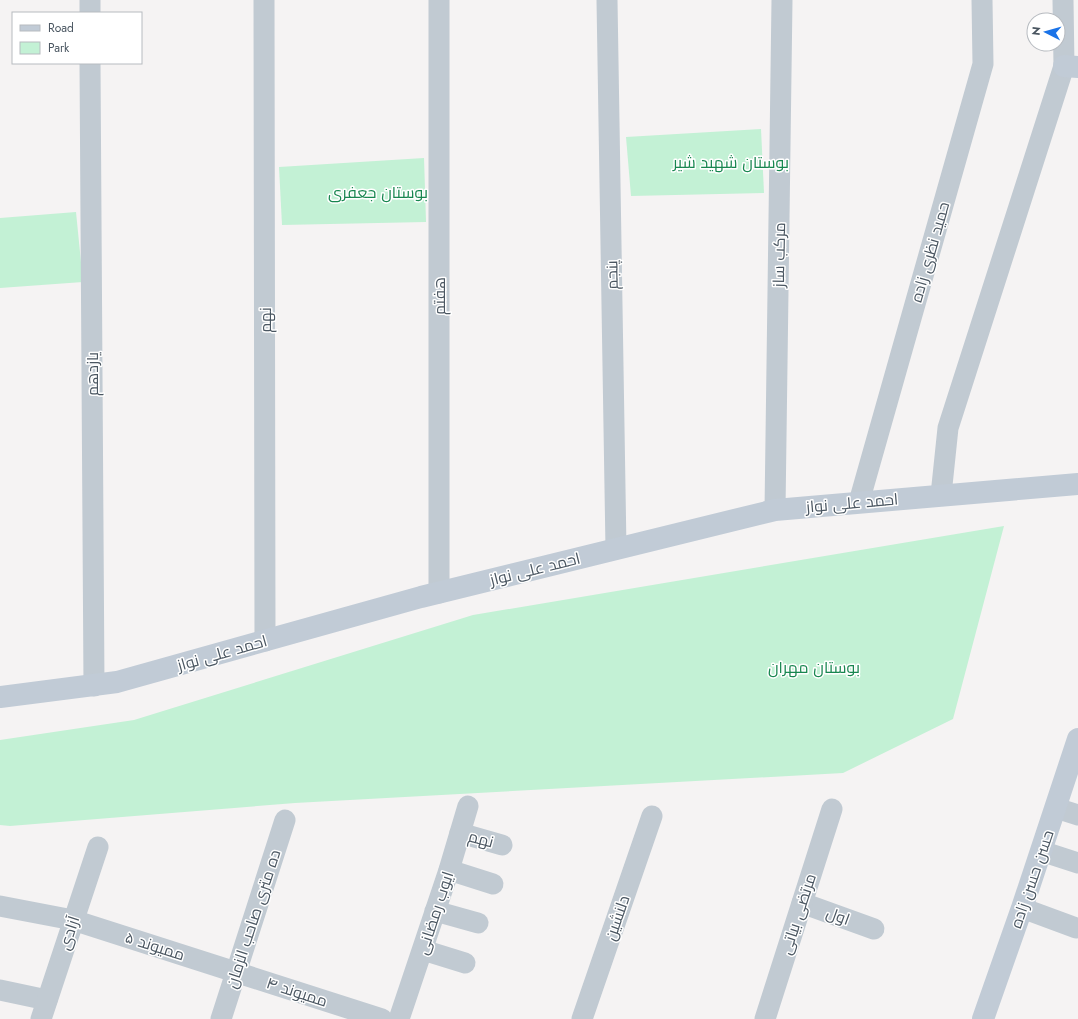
<svg xmlns="http://www.w3.org/2000/svg" width="1078" height="1019" font-family="Jost,Cairo,sans-serif">
<style>
.green{fill:#c3f1d5}
.lines{fill:none;stroke-linecap:round;stroke-linejoin:round}
.street{stroke:#c1cad2;stroke-width:21}
.secondary{stroke:#c1cbd6;stroke-width:22}
.labels{text-anchor:middle;dominant-baseline:central;stroke-width:3;stroke-linejoin:round;paint-order:stroke}
.park-label{font-size:16px;fill:#17864f;stroke:#fff}
.street-label{font-size:16px;fill:#4a5661;stroke:#fff}
</style>
<rect width="100%" height="100%" fill="#f5f3f3"/>
<g class="green">
<polygon points="761,129 764,193 631,196 626,137"/>
<polygon points="424,158 426,222 282,225 279,167"/>
<polygon points="76,212 83,282 0,288 0,218"/>
<polygon points="1004,526 953,719 843,773 295,803 10,826 0,825 0,740 134,720 473,615"/>
</g>
<g class="lines">
<g class="street">
<polyline points="90,0 90,13"/>
<polyline points="264,0 265,641"/>
<polyline points="439,0 439,593"/>
<polyline points="607,0 616,549"/>
<polyline points="90,63 94,686"/>
<polyline points="941,495 948,428 1064,66 1063,0"/>
<polyline points="859,502 983,64 982,0"/>
<polyline points="775,510 782,0"/>
<polyline points="1056,808 1078,815"/>
<polyline points="460,833 502,845"/>
<polyline points="1041,851 1078,863"/>
<polyline points="449,870 493,884"/>
<polyline points="802,903 874,929"/>
<polyline points="0,906 73,920 382,1019"/>
<polyline points="1022,908 1076,928"/>
<polyline points="435,911 478,923"/>
<polyline points="423,950 465,963"/>
<polyline points="0,990 47,1000"/>
<polyline points="41,1019 98,847"/>
<polyline points="221,1019 285,820"/>
<polyline points="399,1019 449,870 468,806"/>
<polyline points="582,1019 652,816"/>
<polyline points="765,1019 832,809"/>
</g>
<g class="secondary">
<polyline points="1064,66 1078,67"/>
<polyline points="0,697 117,682 421,597 775,510 1078,484"/>
<polyline points="983,1019 1022,908 1078,739"/>
</g>
</g>
<g class="labels">
<g class="park-label">
<text x="731" y="162">بوستان شهید شیر</text>
<text x="378" y="192">بوستان جعفری</text>
<text x="814" y="667">بوستان مهران</text>
</g>
<g class="street-label">
<text transform="translate(930 252) rotate(-74)">حمید نظری زاده</text>
<text transform="translate(779 255) rotate(-89)">مرکب ساز</text>
<text transform="translate(612 275) rotate(-91)">پنجم</text>
<text transform="translate(439 296) rotate(-90)">هفتم</text>
<text transform="translate(265 320) rotate(-90)">نهم</text>
<text transform="translate(92 374) rotate(-90)">یازدهم</text>
<text transform="translate(852 503) rotate(-5)">احمد علی نواز</text>
<text transform="translate(535 569) rotate(-14)">احمد علی نواز</text>
<text transform="translate(222 653) rotate(-16)">احمد علی نواز</text>
<text transform="translate(481 839) rotate(15)">نهم</text>
<text transform="translate(1032 879) rotate(-71)">حسن حسن زاده</text>
<text transform="translate(435 913) rotate(-72)">ایوب رمضانی</text>
<text transform="translate(798 914) rotate(-72)">مرتضی بیاتی</text>
<text transform="translate(838 916) rotate(20)">اول</text>
<text transform="translate(617 918) rotate(-71)">دلنشین</text>
<text transform="translate(253 919) rotate(-72)">ده متری صاحب الزمان</text>
<text transform="translate(69 933) rotate(-72)">آزادی</text>
<text transform="translate(155 946) rotate(18)">ممیوند ۵</text>
<text transform="translate(297 992) rotate(18)">ممیوند ۴</text>
</g>
</g>
<rect x="12" y="12" width="130" height="52" fill="#ffffff" stroke="#b7bbc0"/>
<rect x="20" y="25" width="20" height="6" fill="#c1cbd6" stroke="#b7bbc0"/>
<text x="48" y="32" font-size="12" fill="#4a5661">Road</text>
<rect x="20" y="42" width="20" height="12" fill="#c3f1d5" stroke="#b7bbc0"/>
<text x="48" y="52" font-size="12" fill="#4a5661">Park</text>
<g transform="translate(1046 32) rotate(276)"><circle r="19" fill="#ffffff" stroke="#b7bbc0"/>
<path d="M0-3L7 15L0 10L-7 15Z" fill="#1a73e8"/>
<text y="-6" font-size="11" font-weight="bold" text-anchor="middle" fill="#4a5661">N</text>
</g>
</svg>
